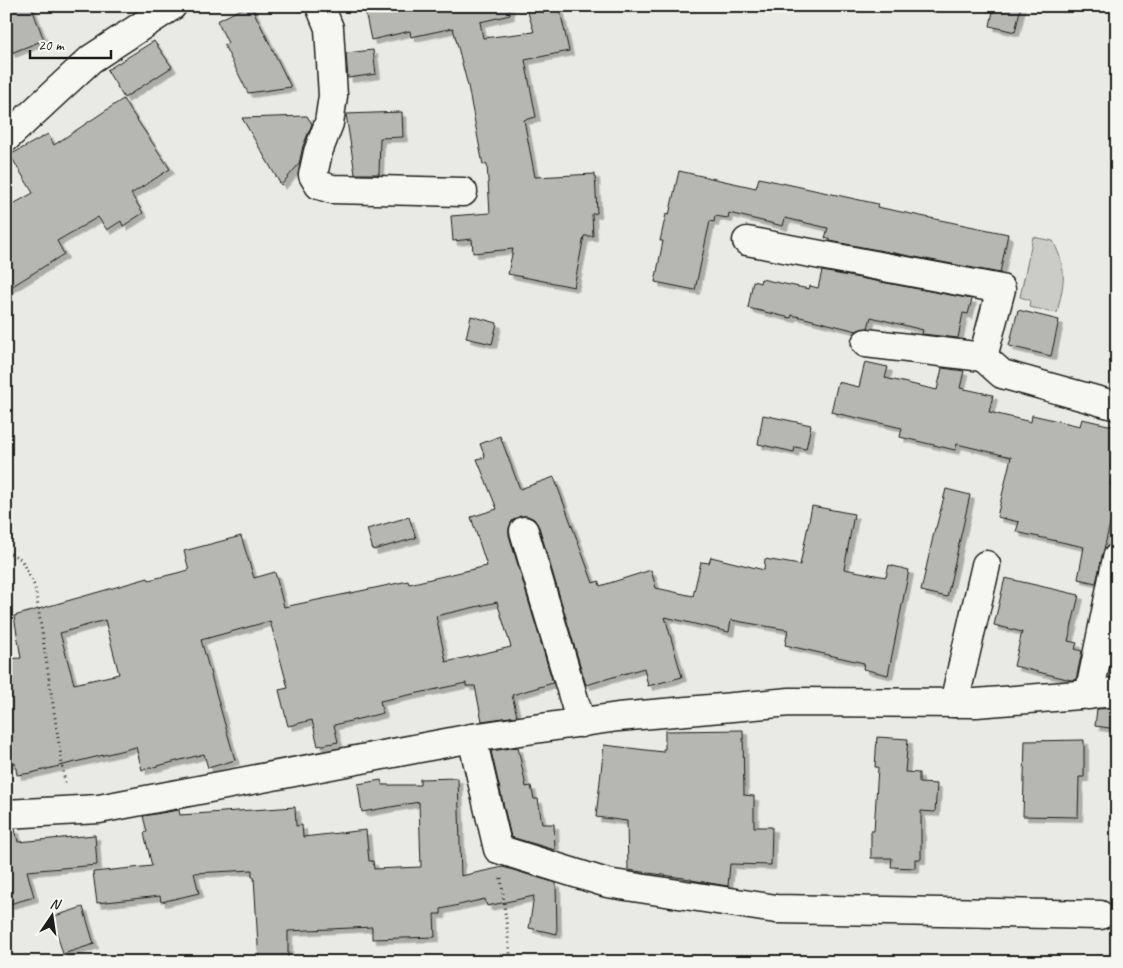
<svg xmlns="http://www.w3.org/2000/svg" width="1123" height="968" font-family="Caveat,sans-serif">
<style>
.green{fill:#cbcbc7;stroke:#747472}
.building{fill:#b6b6b3;stroke:#1c1c1c;fill-rule:evenodd;filter:url(#shadow)}
.lines{fill:none;stroke-linecap:round;stroke-linejoin:round}
.minor-casing{stroke:#1c1c1c;stroke-width:31}
.path{stroke:#1c1c1c;stroke-width:3;stroke-dasharray:1 4;stroke-linecap:butt}
.minor{stroke:#f6f6f2;stroke-width:28}
</style>
<defs>
<filter id="shadow"><feDropShadow dx="4.5" dy="4.5" stdDeviation="0" flood-color="#0004"/></filter>
</defs>
<rect width="100%" height="100%" fill="#e9e9e5"/>
<filter id="ink" filterUnits="userSpaceOnUse"><feTurbulence type="fractalNoise" baseFrequency=".02" numOctaves="2"/><feDisplacementMap in="SourceGraphic" scale="10" xChannelSelector="R" yChannelSelector="G"/><feConvolveMatrix kernelMatrix="1 2 1 2 8 2 1 2 1" color-interpolation-filters="sRGB"/></filter>
<g filter="url(#ink)">
<path class="green" d="M1033 237 1053 241C1068 271 1064 282 1057 313L1029 307 1030 300 1020 297Z"/>
<g class="building">
<polygon points="6,6 31,6 44,40 11,53 6,41"/>
<polygon points="247,6 251,6 291,87 248,93 224,45 228,43 217,21"/>
<polygon points="364,6 509,6 510,15 480,22 483,38 534,32 526,6 559,6 569,51 525,60 536,117 524,120 535,177 595,174 597,213 592,214 593,236 584,236 574,287 508,274 513,249 473,253 472,239 453,241 451,216 490,213 487,164 483,165 468,86 453,28 411,37 410,31 371,40"/>
<polygon points="994,6 1021,6 1015,32 990,26"/>
<polygon points="154,41 172,67 124,98 107,70"/>
<polygon points="373,50 376,74 348,78 346,53"/>
<polygon points="123,99 170,169 131,194 143,213 123,226 121,221 107,230 98,217 57,241 64,254 6,290 6,208 33,193 10,155 48,134 54,145"/>
<polygon points="402,112 403,137 380,138 379,174 355,174 346,114"/>
<polygon points="307,116 312,124 303,146 299,164 281,185 242,118"/>
<polygon points="679,171 756,188 759,178 878,204 877,207 1008,234 1000,273 830,241 830,239 825,238 828,228 785,218 783,226 729,213 728,218 715,216 714,222 710,221 695,290 655,282 663,241 660,241 666,214 669,215"/>
<polygon points="822,271 972,299 968,314 963,313 958,338 922,334 923,330 871,317 868,328 857,331 792,315 791,318 748,308 753,281 760,283 761,279 809,289 810,286 818,288"/>
<polygon points="1018,310 1059,320 1051,356 1009,346"/>
<polygon points="471,316 497,323 492,344 466,338"/>
<polygon points="865,362 888,367 885,378 937,390 942,368 964,371 960,388 993,395 989,412 1031,422 1032,415 1080,426 1082,419 1117,427 1117,455 1110,485 1117,487 1117,494 1096,583 1078,579 1084,547 1016,532 1019,522 997,517 1011,457 957,444 955,450 900,437 902,428 831,412 838,382 859,387"/>
<polygon points="763,415 811,425 806,449 795,447 794,452 758,444"/>
<path d="M500 436 520 489 554 477 593 583 599 581 600 586 651 570 656 588 693 596 701 562 709 563 711 557 764 570 765 559 800 565 812 506 854 514 844 569 886 577 889 565 909 570 888 675 863 669 864 663 785 645 788 630 731 620 729 632 665 617 682 677 648 686 644 668 586 685 539 527 534 519 528 516H520L512 521 509 528V535L553 683 512 695 517 716 482 721 475 686H466V683L380 701 383 713 334 725 338 742 318 746 312 720 288 726 279 690 288 688 270 621 201 640 235 760 208 768 204 754 142 770 136 747 31 773 17 775 15 763 6 764V659L21 658 14 616 148 578 149 580 189 570 184 551 241 536 254 578 275 572 284 607 408 581 409 584 487 566 471 517 497 509 477 459 485 457 480 444ZM497 602 511 647 446 662 436 616ZM105 620 119 674 74 684 60 633Z"/>
<polygon points="946,489 970,495 947,597 921,591 935,528 936,528"/>
<polygon points="409,517 416,538 373,550 367,529"/>
<polygon points="1005,578 1079,595 1068,641 1077,643 1075,649 1082,651 1076,680 1071,680 1014,666 1022,632 994,625"/>
<polygon points="1117,708 1117,729 1095,726 1097,709"/>
<polygon points="743,730 744,795 754,796 754,827 772,827 771,865 730,864 728,886 691,880 691,879 628,870 627,821 596,817 604,745 663,752 663,749 665,749 665,731"/>
<polygon points="877,737 908,739 905,772 919,773 919,783 937,784 935,812 921,811 921,859 915,859 915,868 891,867 892,858 871,858 871,831 874,831 878,767 875,767"/>
<polygon points="1084,740 1084,777 1079,777 1078,817 1023,816 1025,741"/>
<polygon points="518,747 526,787 531,786 534,799 538,799 542,824 554,824 555,850 511,837 491,751"/>
<polygon points="458,778 461,876 503,867 556,883 557,934 529,928 534,896 487,906 485,899 441,909 441,914 434,914 435,937 372,939 372,927 288,931 288,962 259,962 254,877 252,877 252,870 194,873 199,893 161,902 160,896 97,903 93,872 152,866 144,833 147,832 143,816 179,810 180,815 295,807 296,826 302,825 303,837 366,830 369,861 373,861 374,869 421,867 419,802 362,812 358,784 381,780 382,785 420,785 420,779"/>
<polygon points="15,829 18,842 95,835 97,865 27,871 34,897 6,905 6,830"/>
<polygon points="83,907 94,944 63,954 52,917"/>
</g>
<g class="lines">
<g class="minor-casing">
<g id="minor">
<polyline points="320,6 329,28 333,96 329,123 318,152 313,175 319,185 332,189 463,192"/>
<polyline points="6,138 91,59 172,6"/>
<polyline points="747,241 1001,289 983,357 866,343"/>
<polyline points="983,357 1002,374 1117,406"/>
<polyline points="524,531 581,723"/>
<polyline points="1089,695 1117,558"/>
<polyline points="954,703 986,565"/>
<polyline points="472,738 498,849 607,883 776,909 1100,915"/>
<polyline points="6,814 99,809 472,738 618,717 790,702 976,703 1117,692"/>
</g>
</g>
<g class="path">
<polyline points="6,551 21,559 35,587 65,783"/>
<polyline points="501,878 511,962"/>
</g>
<use href="#minor" class="minor"/>
</g>
</g>
<rect width="1123" height="968" fill="none" stroke="#f6f6f2" stroke-width="25"/>
<rect x="12" y="12" width="1098" height="943" fill="none" stroke="#1c1c1c" stroke-width="2" filter="url(#ink)"/>
<g transform="translate(52 916) rotate(13)" stroke="#f6f6f2" stroke-width="4" paint-order="stroke">
<path d="M0-4L9 19L0 12L-9 19Z" fill="#1c1c1c"/>
<text y="-8" font-size="14" font-weight="bold" text-anchor="middle" fill="#1c1c1c">N</text>
</g>
<path d="M30 50v8h81v-8" fill="none" stroke="#1c1c1c" stroke-width="2.5"/>
<text x="38" y="50" font-size="15" fill="#1c1c1c" stroke="#f6f6f2" stroke-width="4" paint-order="stroke">20 m</text>
</svg>
